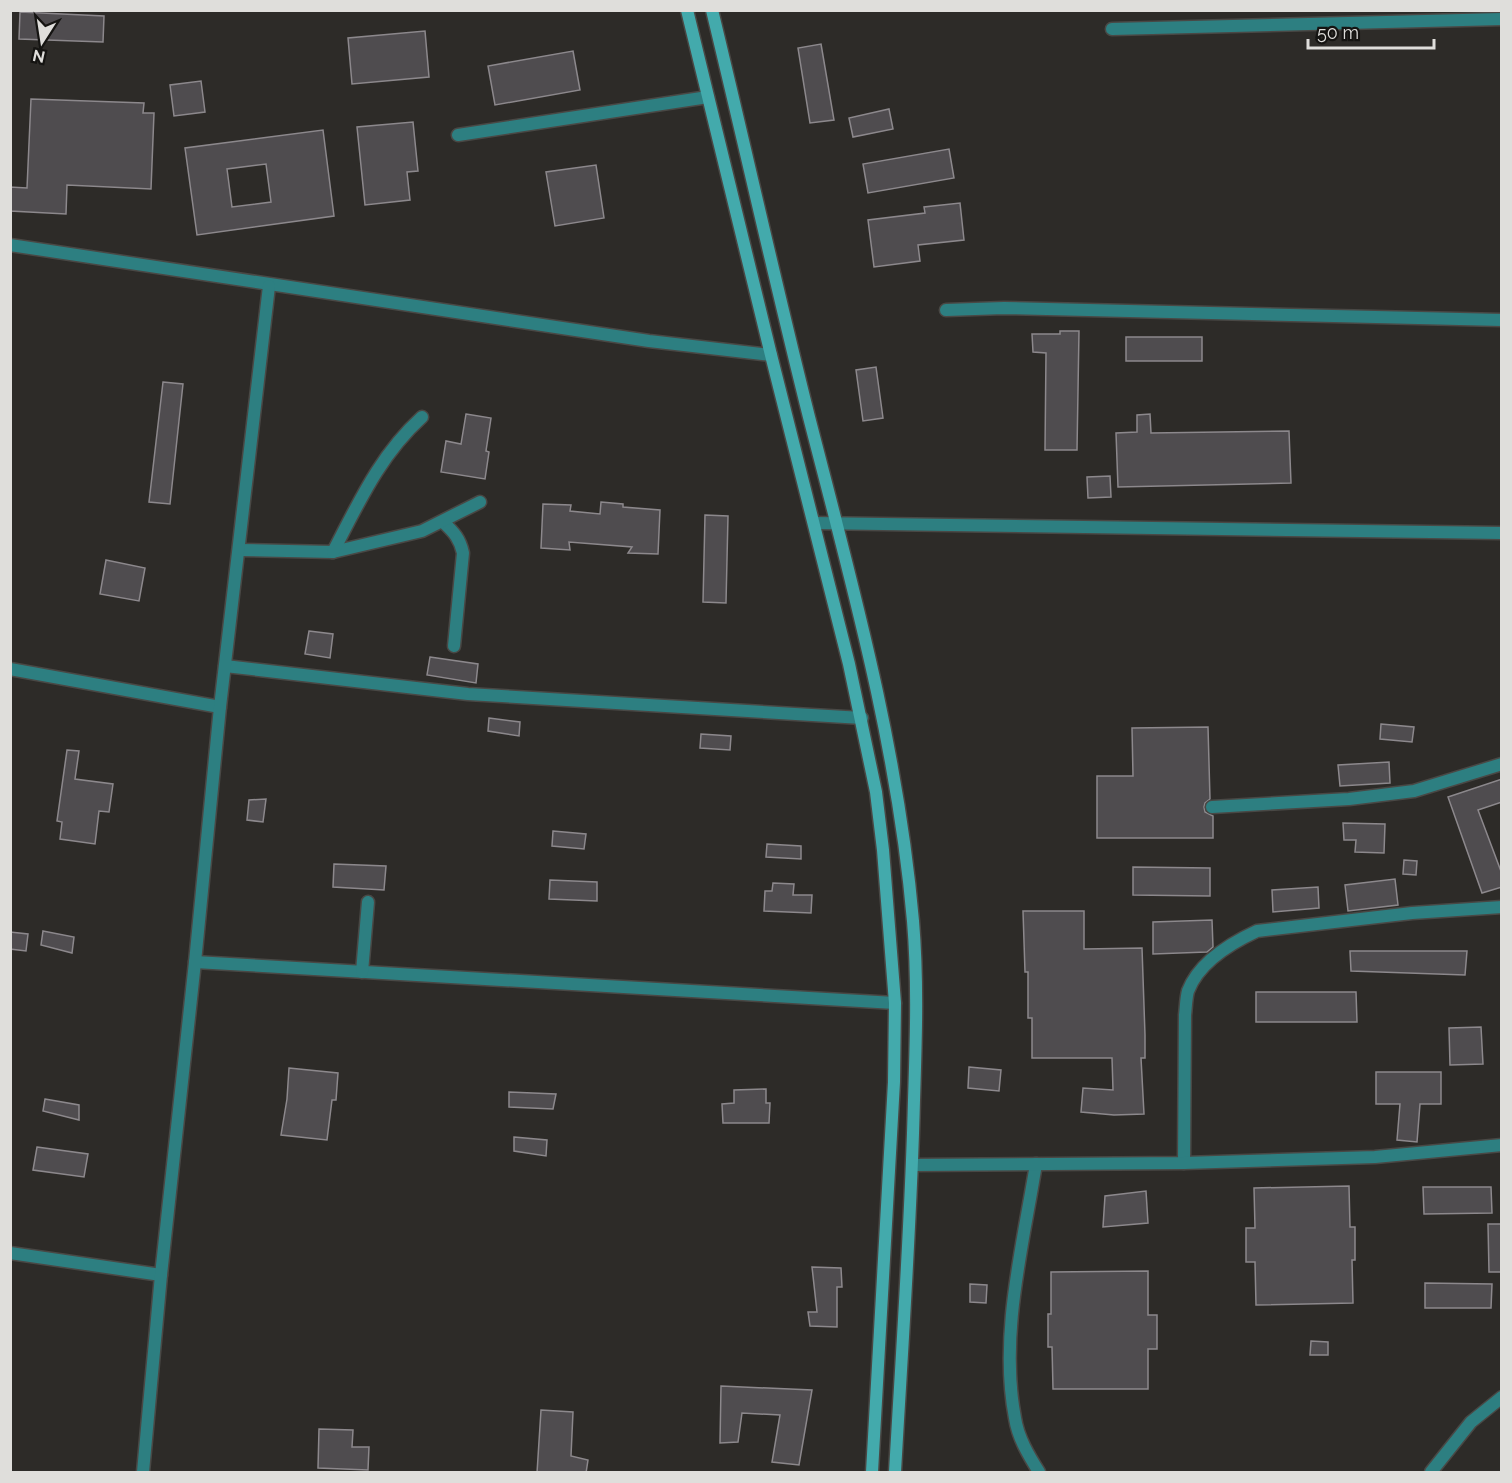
<svg xmlns="http://www.w3.org/2000/svg" width="1512" height="1483" font-family="Raleway,sans-serif">
<style>
.building{fill:#4f4c4f;stroke:#8c888c;stroke-width:1.5;fill-rule:evenodd}
.lines{fill:none;stroke-linecap:round;stroke-linejoin:round}
.minor-casing{stroke:#494845;stroke-width:15}
.secondary-casing{stroke:#494845;stroke-width:15}
.minor{stroke:#2d7f81;stroke-width:12}
.secondary{stroke:#43aaac;stroke-width:12}
</style>
<rect width="100%" height="100%" fill="#2d2b28"/>
<g class="building">
<polygon points="20,12 104,16 103,42 19,39"/>
<polygon points="425,31 429,77 352,84 348,38"/>
<polygon points="821,44 834,120 810,123 798,48"/>
<polygon points="573,51 580,90 495,105 488,66"/>
<polygon points="201,81 205,112 174,116 170,85"/>
<polygon points="31,99 144,103 143,113 154,113 151,189 67,185 66,214 10,211 10,187 27,188"/>
<polygon points="889,109 893,129 853,137 849,118"/>
<polygon points="413,122 418,171 407,172 410,200 365,205 357,127"/>
<path d="M323 130 334 216 197 235 185 148ZM266 164 271 202 232 207 227 169Z"/>
<polygon points="949,149 954,178 868,193 863,164"/>
<polygon points="596,165 604,218 555,226 546,172"/>
<polygon points="960,203 964,240 918,245 920,261 874,267 868,220 925,213 924,207"/>
<polygon points="1060,331 1079,331 1077,450 1045,450 1046,353 1033,352 1032,334 1060,334"/>
<rect x="1126" y="337" width="76" height="24"/>
<polygon points="876,367 883,418 863,421 856,370"/>
<polygon points="163,382 183,384 170,504 149,502"/>
<polygon points="466,414 491,418 486,451 489,452 485,479 441,472 446,441 461,444"/>
<polygon points="1150,414 1151,433 1289,431 1291,483 1118,487 1116,433 1137,432 1137,415"/>
<polygon points="1110,476 1111,497 1088,498 1087,477"/>
<polygon points="601,502 623,504 623,507 660,510 658,554 628,553 632,547 569,542 570,550 541,548 543,504 571,505 570,511 600,514"/>
<polygon points="705,515 728,516 726,603 703,602"/>
<polygon points="106,560 145,568 139,601 100,594"/>
<polygon points="309,631 333,634 330,658 305,654"/>
<polygon points="430,657 478,664 476,683 427,675"/>
<polygon points="489,718 520,722 519,736 488,731"/>
<polygon points="1381,724 1414,727 1412,742 1380,739"/>
<polygon points="1208,727 1210,799 1205,803 1204,807 1205,812 1213,816 1213,838 1097,838 1097,776 1133,776 1132,728"/>
<polygon points="701,734 731,736 730,750 700,748"/>
<polygon points="67,750 79,751 75,779 113,784 109,812 99,811 95,844 60,839 62,822 57,821"/>
<polygon points="1389,762 1390,783 1340,786 1338,765"/>
<polygon points="1502,779 1502,802 1478,810 1502,874 1502,887 1482,893 1448,797"/>
<polygon points="266,799 263,822 247,820 249,800"/>
<polygon points="1343,823 1385,824 1384,853 1355,852 1356,840 1344,840"/>
<polygon points="553,831 586,834 584,849 552,846"/>
<polygon points="767,844 801,846 801,859 766,857"/>
<polygon points="1404,860 1417,861 1416,875 1403,874"/>
<polygon points="334,864 386,866 384,890 333,887"/>
<polygon points="1133,867 1210,868 1210,896 1133,895"/>
<polygon points="1395,879 1398,905 1348,911 1345,885"/>
<polygon points="550,880 597,882 597,901 549,899"/>
<polygon points="773,883 794,884 793,895 812,895 811,913 764,911 765,891 772,891"/>
<polygon points="1318,887 1319,908 1273,912 1272,890"/>
<polygon points="1023,911 1084,911 1084,949 1142,948 1145,1035 1145,1058 1141,1058 1144,1114 1114,1115 1081,1112 1083,1088 1113,1090 1112,1058 1032,1058 1032,1018 1028,1018 1028,972 1025,972"/>
<polygon points="1212,920 1213,947 1207,952 1153,954 1153,922"/>
<polygon points="43,931 74,937 72,953 41,945"/>
<polygon points="10,932 28,934 26,951 10,949"/>
<polygon points="1350,951 1467,951 1465,975 1351,971"/>
<polygon points="1256,992 1356,992 1357,1022 1256,1022"/>
<polygon points="1481,1027 1483,1064 1450,1065 1449,1028"/>
<polygon points="969,1067 1001,1070 999,1091 968,1088"/>
<polygon points="289,1068 338,1073 336,1100 332,1100 327,1140 281,1135 287,1099"/>
<polygon points="1376,1072 1441,1072 1441,1104 1420,1104 1417,1142 1397,1140 1400,1104 1376,1104"/>
<polygon points="766,1089 766,1103 770,1103 769,1123 723,1123 722,1104 734,1103 734,1090"/>
<polygon points="509,1092 556,1094 553,1109 509,1107"/>
<polygon points="45,1099 79,1105 79,1120 43,1111"/>
<polygon points="514,1137 547,1140 546,1156 514,1151"/>
<polygon points="37,1147 88,1154 84,1177 33,1170"/>
<polygon points="1349,1186 1350,1227 1355,1227 1355,1260 1352,1260 1353,1303 1256,1305 1255,1262 1246,1262 1246,1228 1255,1228 1254,1188"/>
<polygon points="1423,1187 1491,1187 1492,1213 1424,1214"/>
<polygon points="1146,1191 1148,1223 1103,1227 1105,1196"/>
<polygon points="1488,1224 1502,1224 1502,1272 1489,1272"/>
<polygon points="812,1267 841,1268 842,1287 837,1287 837,1327 810,1326 808,1312 817,1312"/>
<polygon points="1148,1271 1148,1315 1157,1315 1157,1349 1148,1349 1148,1389 1053,1389 1052,1347 1048,1347 1048,1314 1051,1314 1051,1272"/>
<polygon points="1425,1283 1492,1284 1491,1308 1425,1308"/>
<polygon points="970,1284 987,1285 986,1303 970,1302"/>
<polygon points="1311,1341 1328,1342 1328,1355 1310,1355"/>
<polygon points="721,1386 812,1390 799,1465 772,1462 780,1415 742,1413 738,1442 720,1443"/>
<polygon points="541,1410 573,1412 571,1456 588,1460 586,1473 537,1473"/>
<polygon points="319,1429 353,1430 352,1447 369,1447 368,1470 318,1468"/>
</g>
<g class="lines">
<g class="minor-casing">
<g id="minor">
<polyline points="1112,29 1502,19"/>
<polyline points="458,135 708,97"/>
<polyline points="10,245 649,341 771,355"/>
<polyline points="946,310 1004,308 1502,320"/>
<path d="M443 522C454 532 460 539 463 553L454 646"/>
<polyline points="814,523 1502,533"/>
<polyline points="239,550 333,552 422,531 480,502"/>
<path d="M333 552C359 502 380 455 422 417"/>
<polyline points="225,666 468,694 862,718"/>
<polyline points="10,669 220,707"/>
<polyline points="1212,807 1349,799 1414,791 1502,764"/>
<polyline points="195,962 895,1003"/>
<polyline points="362,972 368,902"/>
<path d="M1184 1163 1185 1015C1186 1007 1186 998 1188 991 1199 962 1231 943 1257 931L1412 913 1502 907"/>
<path d="M1036 1164C1023 1245 999 1336 1015 1418 1018 1438 1029 1456 1039 1472"/>
<polyline points="913,1165 1184,1163 1375,1157 1502,1145"/>
<polyline points="10,1253 161,1275"/>
<polyline points="143,1472 161,1275 195,962 220,707 269,286"/>
<polyline points="1431,1472 1471,1422 1502,1397"/>
</g>
</g>
<g class="secondary-casing">
<g id="secondary">
<polyline points="687,10 771,355 849,664 876,792 883,850 895,1003 894,1082 872,1472"/>
<path d="M712 10C745 146 775 282 809 417 852 584 898 748 913 921 918 980 916 1040 914 1100 911 1224 902 1348 895 1472"/>
</g>
</g>
<use href="#minor" class="minor"/>
<use href="#secondary" class="secondary"/>
</g>
<rect width="1512" height="1483" fill="none" stroke="#dfdedb" stroke-width="24"/>
<g transform="translate(42 42) rotate(192)" stroke="#151412" stroke-width="4.5" paint-order="stroke">
<path d="M0-4.5L10 22L0 15L-10 22Z" fill="#dfdedb"/>
<text y="-9" font-size="16" font-weight="bold" text-anchor="middle" fill="#dfdedb">N</text>
</g>
<path d="M1308 39v9h126v-9" fill="none" stroke="#dfdedb" stroke-width="3"/>
<text x="1317" y="39" font-size="18" fill="#dfdedb" stroke="#151412" stroke-width="4.5" paint-order="stroke">50 m</text>
</svg>
